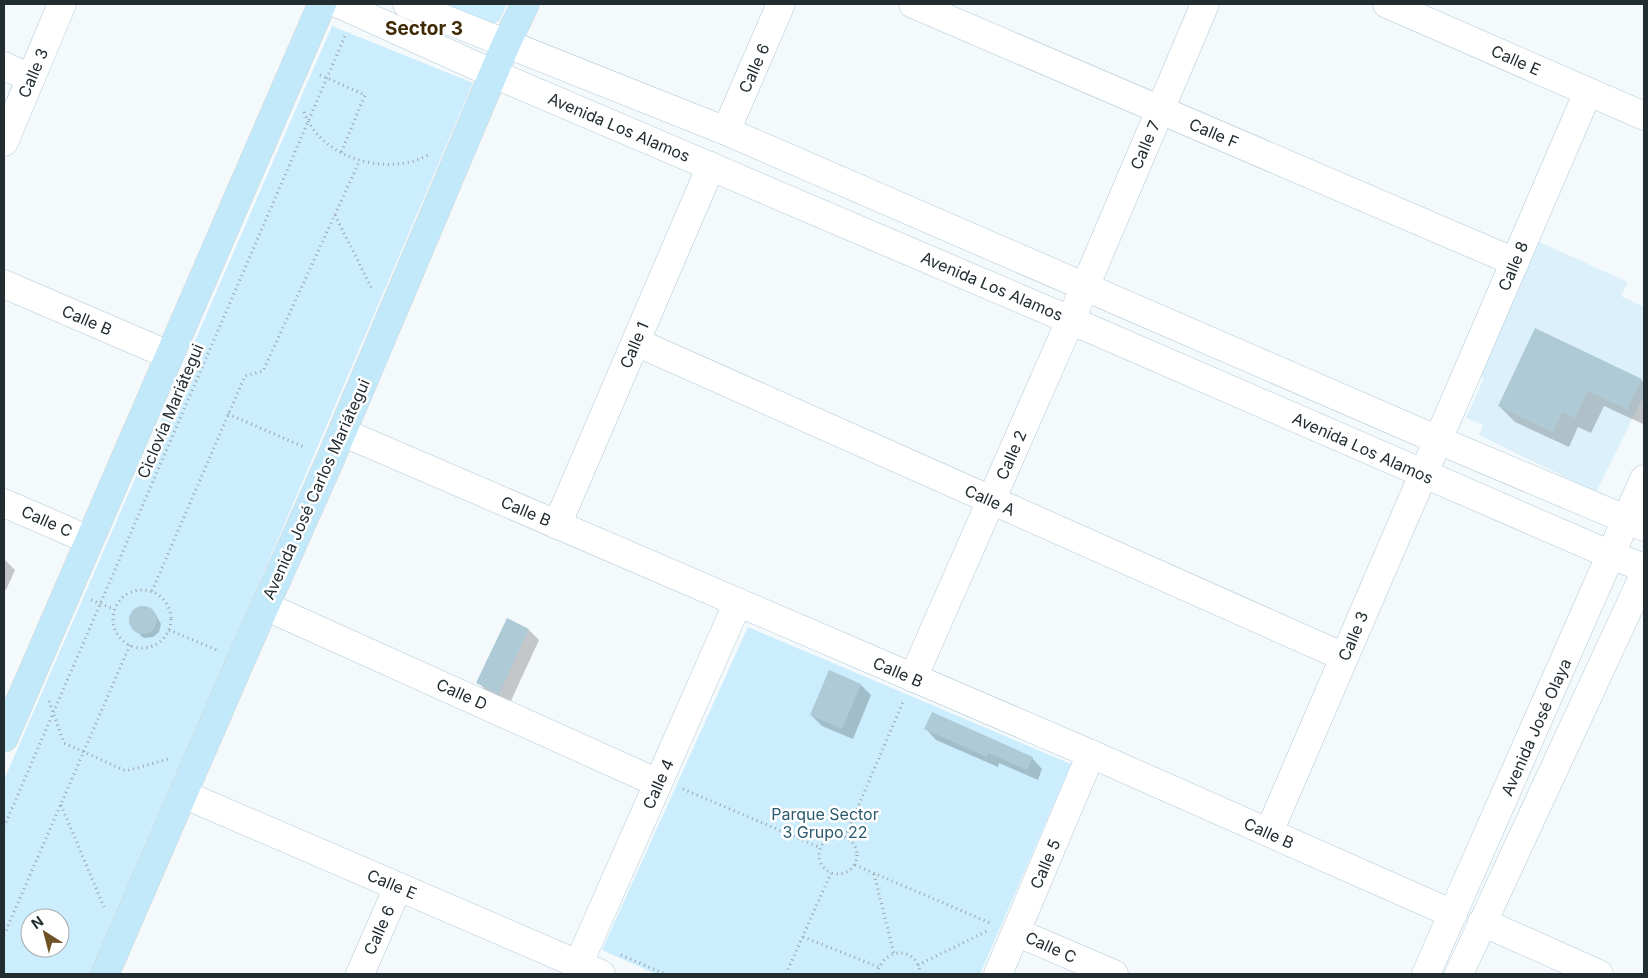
<svg xmlns="http://www.w3.org/2000/svg" width="1648" height="978" font-family="Inter,sans-serif">
<style>
.built{fill:#dbf0fb;fill-rule:evenodd}
.green{fill:#cbedfd;fill-rule:evenodd}
.shadow{fill:#0003}
.building{fill:#aecad7}
.lines{fill:none;stroke-linecap:round;stroke-linejoin:round}
.minor-casing{stroke:#aecad6;stroke-width:29}
.major-casing{stroke:#d3d5d6;stroke-width:29}
.path{stroke:#9da4a8;stroke-width:3;stroke-dasharray:1 4;stroke-linecap:butt}
.minor{stroke:#fff;stroke-width:28}
.major{stroke:#c2e9fa;stroke-width:28}
.labels{text-anchor:middle;dominant-baseline:central;stroke-width:5;stroke-linejoin:round;paint-order:stroke}
.street-label{font-size:16px;fill:#222d32;stroke:#fff}
.park-label{font-size:16px;fill:#2a5a6e;stroke:#fff}
.quarter-label{font-size:19px;font-weight:bold;fill:#3f2a03;stroke:#fff}
</style>
<rect width="100%" height="100%" fill="#f4f9fc"/>
<path class="built" d="M1537 241 1628 282 1621 296 1644 307V395L1596 492 1479 435 1483 425 1466 418 1484 378 1476 374ZM1535 328 1642 379 1627 409 1588 391 1575 418 1562 412 1552 432 1498 406Z"/>
<g class="green">
<polygon points="434,4 507,4 500,20 487,27"/>
<path d="M332 26 473 83 92 974H4V780ZM30 918H60V948H30Z"/>
<polygon points="748,627 1071,764 980,974 656,974 602,950"/>
</g>
<g class="shadow">
<polygon points="1641,380 1644,383 1643,424 1604,406 1591,433 1578,427 1569,447 1515,422 1499,406"/>
<polygon points="4,559 15,570 6,590 4,589"/>
<polygon points="140,608 151,611 157,617 161,624 159,632 153,637 145,638 142,637 131,624 133,613"/>
<polygon points="529,630 539,640 510,703 488,693 478,682"/>
<polygon points="861,685 871,695 853,739 822,726 811,715"/>
<polygon points="926,729 1032,758 1042,769 1038,780 999,763 998,767 936,740"/>
</g>
<g class="building">
<polygon points="1535,328 1642,379 1627,409 1588,391 1575,418 1562,412 1553,432 1498,406"/>
<circle cx="143" cy="620" r="14"/>
<polygon points="507,618 529,629 499,694 476,683"/>
<polygon points="829,670 861,684 842,729 810,715"/>
<polygon points="932,712 1033,757 1027,770 988,753 987,757 924,729"/>
</g>
<g class="lines">
<g class="minor-casing">
<g id="minor">
<polyline points="339,4 494,74 1070,320 1611,555 1644,568"/>
<polyline points="407,4 726,131 1438,440 1644,527"/>
<polyline points="913,4 1515,262"/>
<polyline points="1387,4 1644,116"/>
<polyline points="4,66 31,78"/>
<polyline points="726,131 781,4"/>
<polyline points="4,142 62,4"/>
<polyline points="4,284 169,355"/>
<polyline points="636,342 1344,657"/>
<polyline points="342,432 1091,754 1453,914"/>
<polyline points="4,503 89,540"/>
<polyline points="557,525 711,166"/>
<polyline points="265,606 658,783"/>
<polyline points="913,678 1085,287 1205,4"/>
<polyline points="183,794 601,974"/>
<polyline points="1269,832 1588,92"/>
<polyline points="1482,922 1599,974"/>
<polyline points="1016,932 1114,974"/>
<polyline points="578,965 738,602"/>
<polyline points="360,974 398,887"/>
<polyline points="998,974 1091,754"/>
<polyline points="1426,974 1644,479"/>
<polyline points="1459,974 1644,575"/>
</g>
</g>
<g class="major-casing">
<g id="major">
<polyline points="4,738 322,4"/>
<polyline points="105,974 241,660 331,458 506,44 525,4"/>
</g>
</g>
<g class="path">
<polyline points="320,75 365,95 341,153"/>
<path d="M304 112C321 159 388 178 430 154"/>
<polyline points="335,215 373,291"/>
<polyline points="228,414 306,448"/>
<circle cx="142" cy="619" r="29"/>
<polyline points="152,591 245,376 263,371 360,160"/>
<polyline points="91,600 114,609"/>
<polyline points="169,630 217,650"/>
<polyline points="49,701 64,743 126,771 168,759"/>
<polyline points="683,789 821,848"/>
<polyline points="61,805 104,907"/>
<polyline points="4,827 345,36"/>
<circle cx="838" cy="855" r="19"/>
<polyline points="845,837 903,702"/>
<polyline points="855,865 990,923"/>
<polyline points="874,874 894,954"/>
<polyline points="4,935 130,645"/>
<polyline points="803,937 879,967"/>
<polyline points="621,955 665,974"/>
<polyline points="918,965 987,931"/>
<polyline points="786,974 831,873"/>
<path d="M877 974C883 946 918 946 920 974"/>
</g>
<use href="#minor" class="minor"/>
<use href="#major" class="major"/>
</g>
<g class="labels">
<g class="street-label">
<text transform="translate(1516 60) rotate(24)">Calle E</text>
<text transform="translate(754 68) rotate(-66)">Calle 6</text>
<text transform="translate(33 73) rotate(-67)">Calle 3</text>
<text transform="translate(619 127) rotate(23)">Avenida Los Alamos</text>
<text transform="translate(1214 133) rotate(23)">Calle F</text>
<text transform="translate(1145 145) rotate(-67)">Calle 7</text>
<text transform="translate(1513 266) rotate(-67)">Calle 8</text>
<text transform="translate(992 286) rotate(23)">Avenida Los Alamos</text>
<text transform="translate(87 320) rotate(23)">Calle B</text>
<text transform="translate(634 345) rotate(-67)">Calle 1</text>
<text transform="translate(170 411) rotate(-67)">Ciclovía Mariátegui</text>
<text transform="translate(1363 448) rotate(24)">Avenida Los Alamos</text>
<text transform="translate(1011 455) rotate(-66)">Calle 2</text>
<text transform="translate(316 489) rotate(-66)">Avenida José Carlos Mariátegui</text>
<text transform="translate(990 500) rotate(24)">Calle A</text>
<text transform="translate(526 511) rotate(23)">Calle B</text>
<text transform="translate(47 521) rotate(24)">Calle C</text>
<text transform="translate(1353 636) rotate(-67)">Calle 3</text>
<text transform="translate(898 672) rotate(23)">Calle B</text>
<text transform="translate(462 694) rotate(24)">Calle D</text>
<text transform="translate(1536 727) rotate(-66)">Avenida José Olaya</text>
<text transform="translate(658 784) rotate(-66)">Calle 4</text>
<text transform="translate(1269 833) rotate(24)">Calle B</text>
<text transform="translate(1045 864) rotate(-67)">Calle 5</text>
<text transform="translate(392 884) rotate(23)">Calle E</text>
<text transform="translate(379 930) rotate(-66)">Calle 6</text>
<text transform="translate(1051 947) rotate(24)">Calle C</text>
</g>
<g class="park-label">
<text x="825" y="814">Parque Sector<tspan x="825" dy="18">3 Grupo 22</tspan></text>
</g>
<g class="quarter-label">
<text x="424" y="28">Sector 3</text>
</g>
</g>
<rect width="1648" height="978" fill="none" stroke="#222d32" stroke-width="10"/>
<g transform="translate(45 933) rotate(324)"><circle r="24" fill="#ffffff" stroke="#a7abad"/>
<path d="M0-4L9 19L0 12L-9 19Z" fill="#6e5225"/>
<text y="-8" font-size="14" font-weight="bold" text-anchor="middle" fill="#222d32">N</text>
</g>
</svg>
